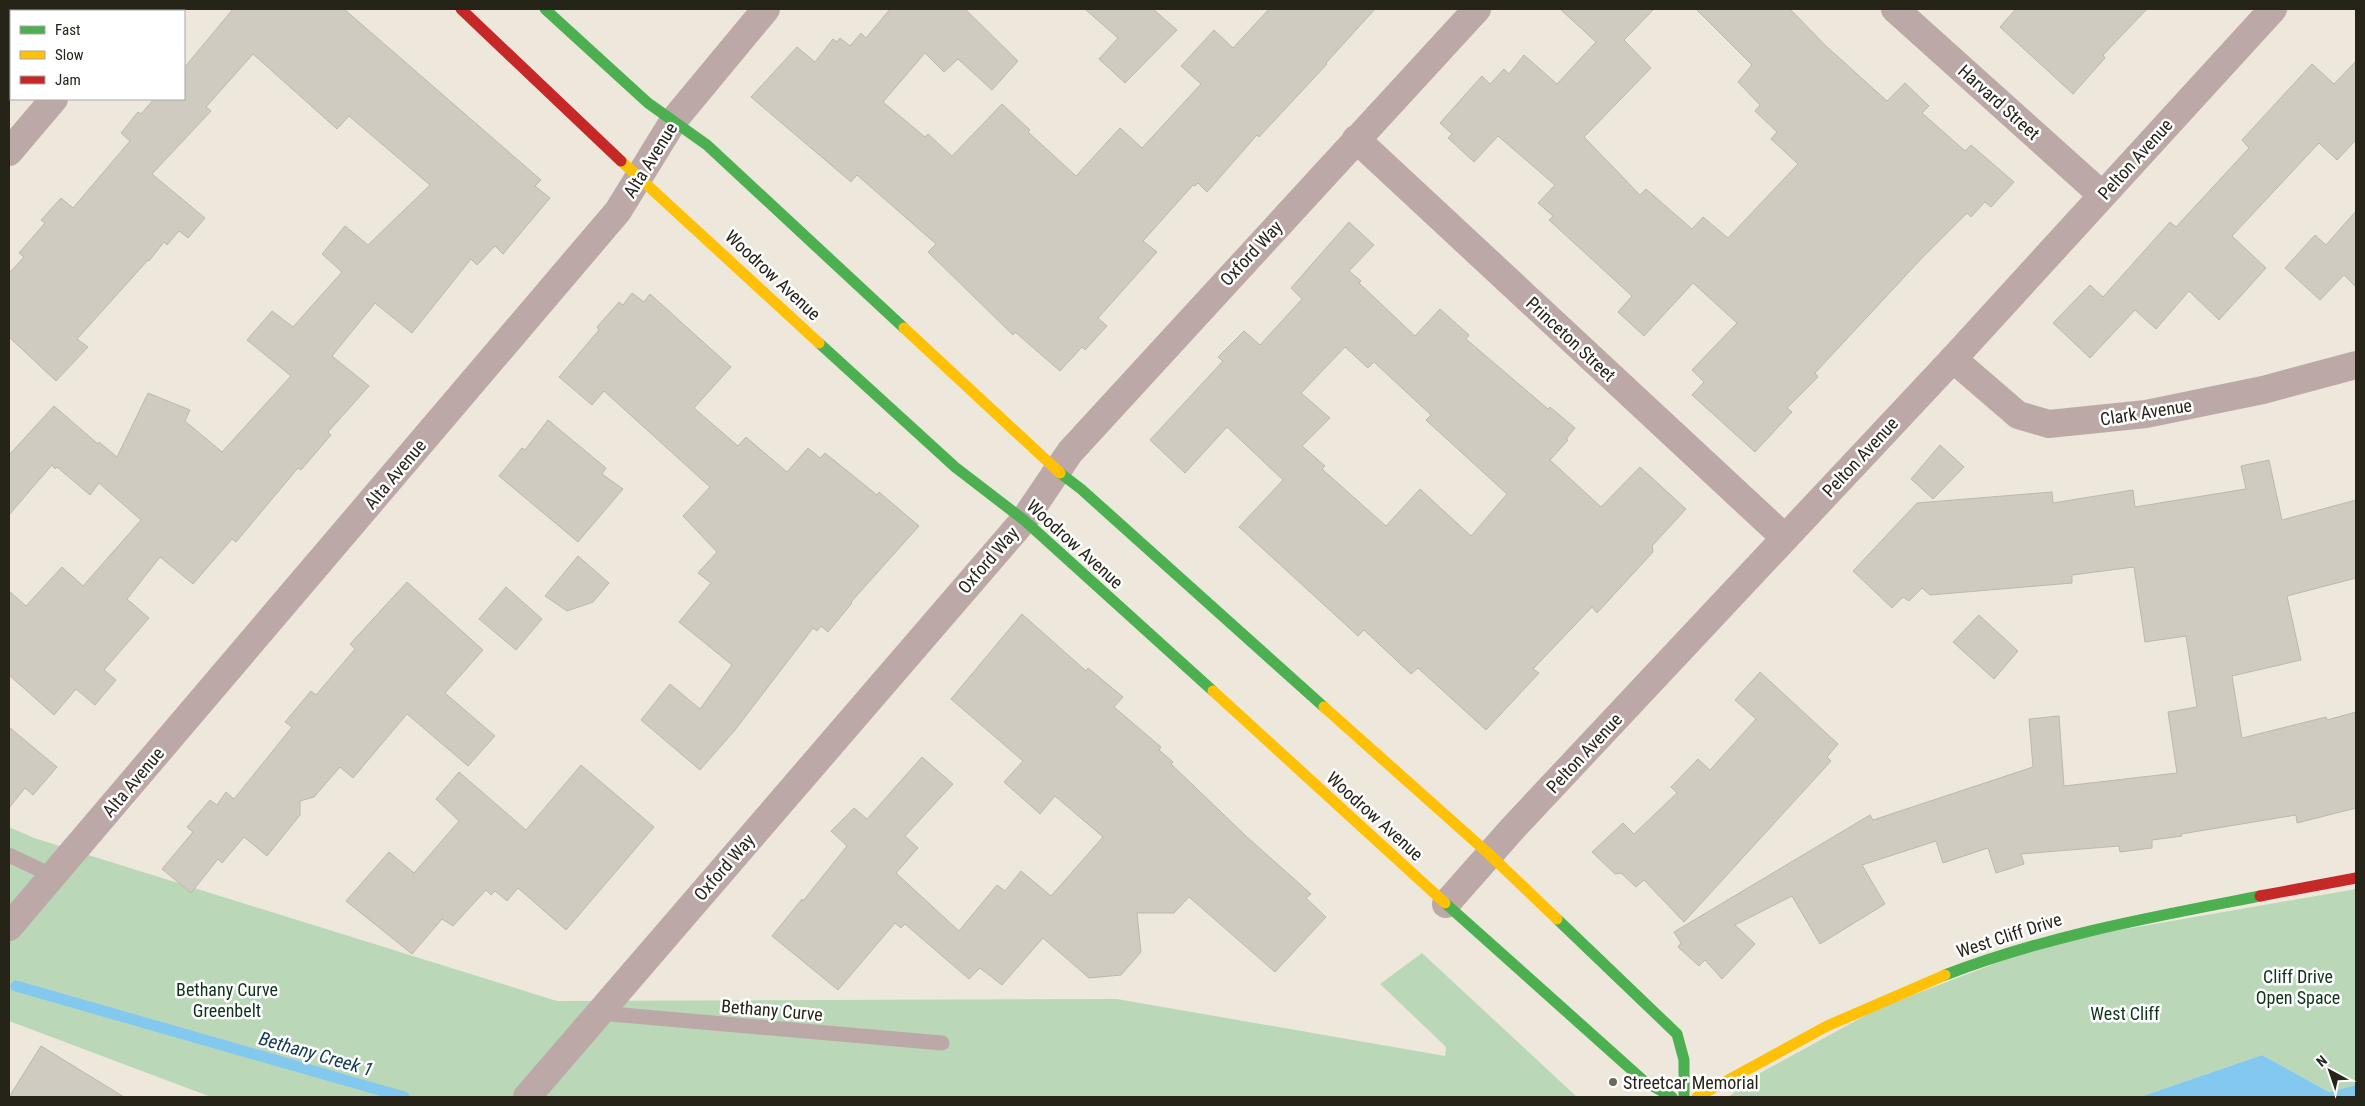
<svg xmlns="http://www.w3.org/2000/svg" width="2365" height="1106" font-family="'Roboto Condensed',sans-serif">
<style>
.green{fill:#bad8b8}
.water{fill:#83c8ef}
.lines{fill:none;stroke-linecap:round;stroke-linejoin:round}
.stream{stroke:#83c8ef;stroke-width:11}
.building{fill:#d0cbc1;stroke:#bdb8ae;fill-rule:evenodd}
.lane{stroke:#bca9a7;stroke-width:15}
.street{stroke:#bca9a7;stroke-width:28}
.fast{stroke:#4caf50;stroke-width:11}
.slow{stroke:#ffc107;stroke-width:11}
.jam{stroke:#c62828;stroke-width:11}
.poi-dot{fill:#6c685d;stroke:#fff;stroke-width:2}
.labels{text-anchor:middle;dominant-baseline:central;stroke-width:5;stroke-linejoin:round;paint-order:stroke}
.street-label{font-size:18px;fill:#262319;stroke:#fff}
.park-label{font-size:18px;fill:#0e3319;stroke:#fff}
.poi-label{font-size:18px;fill:#262319;stroke:#fff;text-anchor:start}
.water-label{font-size:19px;font-style:italic;fill:#103b54;stroke:#fff}
</style>
<rect width="100%" height="100%" fill="#ede8db"/>
<g class="green">
<polygon points="9,827 34,838 557,1001 1117,999 1445,1056 1446,1047 1380,984 1422,953 1577,1097 211,1097 9,1021"/>
<polygon points="2356,889 2356,1085 2329,1092 2262,1055 2140,1097 1728,1097 1760,1073 1879,1008 2051,942"/>
</g>
<polygon class="water" points="2262,1055 2329,1092 2356,1085 2356,1097 2140,1097"/>
<g class="lines">
<polyline class="stream" points="16,986 404,1097"/>
</g>
<g class="building">
<polygon points="233,9 344,9 541,180 535,186 550,198 503,254 495,246 477,265 471,259 412,333 375,303 332,356 369,386 328,432 331,435 301,470 298,468 236,542 232,539 193,584 160,557 127,599 149,618 104,670 116,680 95,705 76,689 54,715 9,675 9,591 26,606 62,567 83,586 141,520 99,483 90,495 57,467 55,469 52,465 9,515 9,455 54,406 98,444 99,442 117,457 148,393 190,410 185,421 222,452 291,376 247,340 272,311 293,327 342,272 322,254 345,226 368,245 430,185 349,116 337,129 253,54 206,107 211,111 152,174 205,218 188,238 179,231 167,245 164,242 149,261 148,260 77,339 88,347 56,381 9,337 9,273 24,257 19,253 45,223 41,220 61,198 73,208 130,141 121,133 138,112 141,114 154,99 184,99 184,68"/>
<polygon points="890,9 965,9 1018,61 992,90 958,59 944,72 925,53 883,102 925,137 928,134 952,156 1002,104 1030,130 1028,132 1076,176 1120,128 1142,148 1201,84 1181,66 1214,30 1233,48 1269,9 1375,9 1326,63 1327,64 1259,137 1257,135 1207,192 1198,183 1195,186 1193,185 1143,241 1157,252 1098,318 1107,326 1085,350 1082,347 1060,371 1015,332 1013,335 928,252 936,244 857,175 851,182 751,97 797,47 815,62 833,39 837,42 840,38 850,46 861,33 866,38"/>
<polygon points="1085,9 1153,9 1177,30 1125,83 1099,59 1118,38"/>
<polygon points="1560,9 1654,9 1624,40 1651,68 1584,137 1640,195 1646,189 1692,229 1703,217 1728,238 1798,164 1771,139 1777,132 1755,111 1760,105 1738,82 1752,65 1696,9 1790,9 1826,46 1887,101 1905,83 1929,106 1922,113 1965,151 1971,145 2014,182 1991,207 1985,202 1971,217 1967,213 1921,259 1815,373 1818,377 1787,408 1792,412 1755,452 1692,395 1704,382 1692,370 1737,323 1693,283 1644,336 1618,312 1632,296 1549,220 1553,216 1538,203 1555,185 1498,136 1474,162 1448,138 1452,134 1440,123 1482,76 1490,84 1504,69 1509,74 1524,55 1557,84 1596,42"/>
<polygon points="2016,9 2147,9 2103,55 2105,58 2073,94 2000,27"/>
<polygon points="2356,61 2356,140 2337,160 2319,143 2232,236 2266,268 2219,320 2189,291 2156,329 2135,310 2090,358 2053,323 2090,285 2103,297 2170,222 2176,227 2249,148 2242,140 2312,64 2334,84"/>
<polygon points="2356,211 2356,287 2344,275 2320,300 2285,268 2315,235 2326,245"/>
<path d="M1349 222 1374 245 1349 271 1361 281 1359 283 1415 336 1440 309 1469 335 1466 339 1548 409 1550 407 1575 428 1566 439 1568 440 1550 460 1601 507 1640 467 1686 509 1652 546 1653 552 1597 613 1592 607 1533 669 1539 673 1486 730 1418 668 1411 674 1364 630 1358 636 1239 527 1283 480 1227 427 1185 473 1150 440 1223 361 1218 357 1244 331 1260 345 1302 299 1291 288ZM1345 347 1368 368 1374 362 1431 415 1426 420 1507 494 1471 536 1420 489 1386 526 1322 469 1325 466 1302 446 1330 418 1301 393Z"/>
<polygon points="632,293 644,302 650,294 731,367 694,408 738,446 746,437 787,472 808,448 820,458 825,453 877,495 879,492 919,526 851,602 852,603 828,632 821,626 817,631 813,628 735,730 700,770 641,720 670,684 700,709 732,665 679,622 711,583 698,573 717,552 683,516 710,487 604,391 592,405 559,377 599,330 597,327 619,302 623,305"/>
<polygon points="548,420 606,468 602,474 623,489 578,542 499,476 522,448 525,450"/>
<polygon points="1940,445 1964,467 1933,499 1911,479"/>
<polygon points="2269,460 2282,520 2356,500 2356,578 2287,596 2301,660 2232,676 2242,738 2326,717 2327,720 2356,712 2356,808 2297,823 2296,815 2181,834 2182,836 2152,840 2152,848 2120,852 2119,846 2021,854 2024,864 1996,873 1988,848 1943,863 1936,841 1862,865 1885,904 1820,944 1792,896 1735,925 1755,944 1722,979 1705,960 1699,966 1678,947 1681,943 1674,932 1870,815 1873,820 2033,767 2029,719 2059,716 2064,786 2177,773 2168,712 2197,707 2186,636 2145,642 2134,567 2072,575 2072,583 1930,595 1922,588 1909,601 1903,597 1892,608 1853,571 1917,503 2052,492 2053,503 2133,490 2135,507 2246,489 2241,466"/>
<polygon points="578,556 609,583 593,602 567,611 545,596"/>
<polygon points="407,582 483,650 445,693 495,736 468,766 407,714 353,778 340,767 314,797 300,801 300,815 267,856 244,837 222,863 218,859 191,893 162,869 193,832 187,827 210,800 217,805 226,792 234,799 292,727 285,722 311,691 316,695 355,649 350,644"/>
<polygon points="506,587 542,619 516,650 479,619"/>
<polygon points="1022,614 1086,671 1088,668 1123,697 1114,707 1161,747 1159,750 1173,762 1171,764 1247,837 1311,894 1306,898 1326,917 1275,972 1189,897 1174,913 1137,913 1141,952 1121,975 1089,978 1043,938 1002,985 980,968 969,979 905,924 901,928 895,923 838,990 772,936 802,899 803,901 847,846 831,831 854,808 867,819 922,757 953,784 905,836 918,848 896,873 959,931 997,885 1005,891 1021,871 1051,896 1103,837 1055,796 1040,814 1004,782 1023,761 951,699"/>
<polygon points="1979,615 2018,651 1994,679 1953,642"/>
<polygon points="1760,672 1838,744 1827,757 1831,761 1684,922 1644,880 1636,887 1621,873 1615,874 1592,852 1623,823 1634,834 1677,793 1671,787 1698,759 1710,770 1756,719 1735,700"/>
<polygon points="9,727 57,767 33,795 25,788 9,808"/>
<polygon points="581,765 654,827 566,930 518,888 507,901 495,891 491,895 486,890 453,926 442,919 412,954 346,901 389,852 414,873 459,821 436,799 459,772 526,830"/>
<polygon points="41,1046 124,1097 9,1097"/>
</g>
<g class="lines">
<g class="lane">
<polyline points="9,855 53,876"/>
<polyline points="599,1013 942,1043"/>
</g>
<g class="street">
<polyline points="1895,9 2102,195"/>
<polyline points="129,11 131,9"/>
<polyline points="1356,139 1785,538"/>
<polyline points="9,152 54,99"/>
<polyline points="1953,359 2018,415 2049,424 2146,414 2263,390 2356,365"/>
<polyline points="1446,904 1513,828 1953,359 2273,9"/>
<polyline points="9,927 618,211 674,120 766,9"/>
<polyline points="527,1097 1024,520 1070,452 1477,9"/>
</g>
<g class="fast">
<polyline points="545,9 648,103 707,145 904,328"/>
<polyline points="819,343 955,467 1024,520 1213,691"/>
<polyline points="1060,473 1081,489 1324,707"/>
<polyline points="1445,903 1644,1081 1672,1097"/>
<polyline points="1557,919 1677,1034 1684,1060 1684,1097"/>
<path d="M1945 975C2049 935 2152 917 2260 896"/>
</g>
<g class="slow">
<polyline points="621,161 819,343"/>
<polyline points="904,328 1060,473"/>
<polyline points="1213,691 1445,903"/>
<polyline points="1324,707 1489,854 1557,919"/>
<polyline points="1697,1097 1827,1026 1945,975"/>
</g>
<g class="jam">
<polyline points="461,9 621,161"/>
<polyline points="2260,896 2356,878"/>
</g>
</g>
<circle class="poi-dot" cx="1613" cy="1082" r="5"/>
<g class="labels">
<g class="street-label">
<text transform="translate(1999 102) rotate(42)">Harvard Street</text>
<text transform="translate(2135 159) rotate(-48)">Pelton Avenue</text>
<text transform="translate(650 160) rotate(-58)">Alta Avenue</text>
<text transform="translate(1251 253) rotate(-47)">Oxford Way</text>
<text transform="translate(773 275) rotate(43)">Woodrow Avenue</text>
<text transform="translate(1571 339) rotate(43)">Princeton Street</text>
<text transform="translate(2146 412) rotate(-9)">Clark Avenue</text>
<text transform="translate(1860 457) rotate(-47)">Pelton Avenue</text>
<text transform="translate(395 474) rotate(-50)">Alta Avenue</text>
<text transform="translate(1075 544) rotate(42)">Woodrow Avenue</text>
<text transform="translate(988 560) rotate(-49)">Oxford Way</text>
<text transform="translate(1584 753) rotate(-47)">Pelton Avenue</text>
<text transform="translate(133 782) rotate(-50)">Alta Avenue</text>
<text transform="translate(1375 816) rotate(42)">Woodrow Avenue</text>
<text transform="translate(724 867) rotate(-49)">Oxford Way</text>
<text transform="translate(2009 935) rotate(-18)">West Cliff Drive</text>
<text transform="translate(772 1010) rotate(5)">Bethany Curve</text>
</g>
<g class="park-label">
<text x="2298" y="976">Cliff Drive<tspan x="2298" dy="21">Open Space</tspan></text>
<text x="227" y="989">Bethany Curve<tspan x="227" dy="21">Greenbelt</tspan></text>
<text x="2125" y="1013">West Cliff</text>
</g>
<g class="poi-label">
<text x="1623" y="1082">Streetcar Memorial</text>
</g>
<g class="water-label">
<text transform="translate(316 1054) rotate(16)">Bethany Creek 1</text>
</g>
</g>
<rect width="2365" height="1106" fill="none" stroke="#262319" stroke-width="20"/>
<rect x="10" y="10" width="175" height="90" fill="#ffffff" stroke="#a8a7a3"/>
<rect x="20" y="26" width="25" height="8" fill="#4caf50" stroke="#a8a7a3"/>
<text x="55" y="35" font-size="15" fill="#262319">Fast</text>
<rect x="20" y="51" width="25" height="8" fill="#ffc107" stroke="#a8a7a3"/>
<text x="55" y="60" font-size="15" fill="#262319">Slow</text>
<rect x="20" y="76" width="25" height="8" fill="#c62828" stroke="#a8a7a3"/>
<text x="55" y="85" font-size="15" fill="#262319">Jam</text>
<g transform="translate(2330 1071) rotate(320)" stroke="#ffffff" stroke-width="4" paint-order="stroke">
<path d="M0-4L9 19L0 12L-9 19Z" fill="#262319"/>
<text y="-8" font-size="14" font-weight="bold" text-anchor="middle" fill="#262319">N</text>
</g>
</svg>
